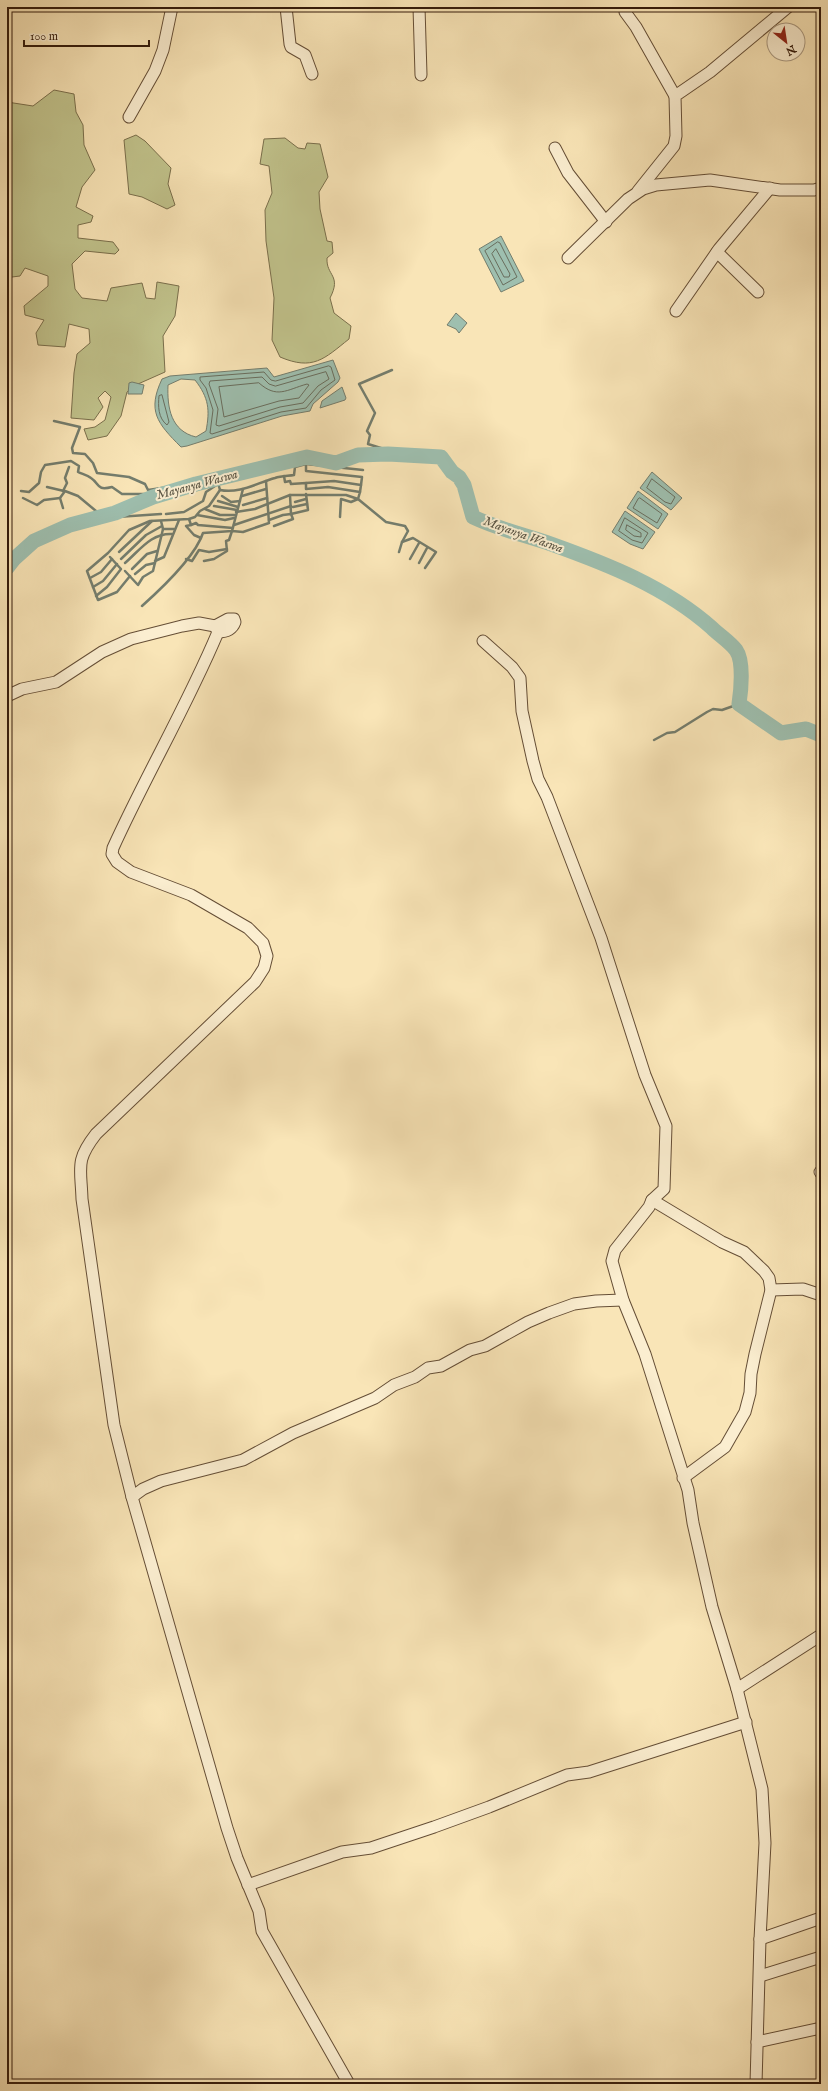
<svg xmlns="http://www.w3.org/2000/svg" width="828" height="2091" font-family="'IM FELL English',serif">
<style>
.green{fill:#c1c38c;stroke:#7a6f4c}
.water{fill:#9ebfaf;stroke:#747d6d;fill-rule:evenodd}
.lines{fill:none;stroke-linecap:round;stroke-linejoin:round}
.shore{stroke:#696d5d;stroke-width:1}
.stream{stroke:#747d6d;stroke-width:2.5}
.river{stroke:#9ebfaf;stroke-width:15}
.minor-casing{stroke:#654e36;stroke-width:13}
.minor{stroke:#fbeed0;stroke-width:11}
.labels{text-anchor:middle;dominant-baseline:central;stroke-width:4;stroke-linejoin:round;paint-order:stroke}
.water-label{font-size:13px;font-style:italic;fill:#595444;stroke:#fbeed0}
</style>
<rect width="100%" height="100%" fill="#f9e5b7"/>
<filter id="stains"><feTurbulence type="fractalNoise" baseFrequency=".005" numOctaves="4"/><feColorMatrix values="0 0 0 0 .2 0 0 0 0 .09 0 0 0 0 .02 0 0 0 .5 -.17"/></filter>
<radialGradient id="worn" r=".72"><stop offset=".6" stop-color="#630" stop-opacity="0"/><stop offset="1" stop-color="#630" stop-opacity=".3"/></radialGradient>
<g class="green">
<polygon points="54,90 74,94 76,112 83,125 84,145 95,170 82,187 76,207 93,216 91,222 78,225 78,238 113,242 119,250 115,254 85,251 72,264 75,289 82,298 107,301 111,288 142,283 146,298 155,299 157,282 179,286 175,316 163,336 165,372 138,384 127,392 121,416 107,436 88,440 84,429 95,427 105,420 111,397 105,391 98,398 103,407 94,420 71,418 74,373 77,354 90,343 89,329 69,324 65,347 38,345 36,333 44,320 25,315 24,306 48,286 48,276 25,268 20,276 12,277 7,273 7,102 33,106"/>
<polygon points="136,135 145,141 171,168 168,184 175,205 167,209 142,197 129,194 124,140"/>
<path d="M285 138 298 148 305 149 307 143 320 144 328 177 319 192 320 209 327 241 332 242 333 253 327 258C326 276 342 275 330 298L334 313 351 326 349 339C324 359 313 371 280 357L272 340 274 298 266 241 265 210 272 193 269 166 260 164 264 139Z"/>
</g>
<g class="water">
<polygon points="501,236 524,281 501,292 479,249"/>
<polygon points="456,313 467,323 459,333 456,329 447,325"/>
<path d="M333 360 340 378 338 382 313 404 310 411 282 416 187 446 181 447C157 423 147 411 162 379L170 376 267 368 274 377ZM181 379 195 380C209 398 210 410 206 431L196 437C171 431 167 408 168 385Z"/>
<polygon points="132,382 144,385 142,394 128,394 129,383"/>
<polygon points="342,387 346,398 345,400 320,408 322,401"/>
<polygon points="652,472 682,498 671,510 640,488"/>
<polygon points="638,491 668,514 658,529 627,508"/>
<polygon points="625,511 655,532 643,549 630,544 612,532"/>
</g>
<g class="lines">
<g class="shore">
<polygon points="498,242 500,243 517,277 503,285 485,251"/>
<polygon points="496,249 510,274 509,277 504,277 492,254"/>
<polygon points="329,366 331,367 335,380 321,390 306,408 281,412 212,434 210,433 213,410 206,388 200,380 200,377 264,372 271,380 275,381"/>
<polygon points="326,372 329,379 318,386 303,403 280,407 219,426 216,425 218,409 209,384 210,381 262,377 269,384 275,386"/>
<path d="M259 383C277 399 286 390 307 384L309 385 299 398 279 401 224 417 219 387Z"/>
<path d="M162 395 169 422 167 425C158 418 158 406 159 396Z"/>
<polygon points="652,479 675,497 671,504 665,502 647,488"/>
<polygon points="640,498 662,514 657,523 633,508 638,499"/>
<polygon points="625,518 648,533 642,543 632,540 619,531"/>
<polygon points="627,525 641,533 641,537 634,536 626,530"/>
</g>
<g class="stream">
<polyline points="54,421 80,427 72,448 73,453 85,454 93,463 97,473 129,477 145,484 148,490 175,486"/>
<polyline points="388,454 384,449 368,444 370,435 367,431 375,413 359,384 392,370"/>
<polyline points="306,464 363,470"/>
<polyline points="284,476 285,482 290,481 291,484 306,483 306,489 328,487 360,492 358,499 351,502 341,499 340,517"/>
<polyline points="306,483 334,481 361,485 360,492"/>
<polyline points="47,487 64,491"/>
<path d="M220 490C239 494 257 483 275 478 281 476 288 476 294 475L295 467 306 464V471L362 477 361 485"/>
<path d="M21 491 29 492 39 483 41 472 45 465 71 461 79 466 78 472C82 474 87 475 91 478 100 484 96 491 112 487L122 494H150L153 497"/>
<polyline points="63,491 67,483 65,478 69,467"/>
<polyline points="290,495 291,514 308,510 306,494"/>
<polyline points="222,496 231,502 240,501"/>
<polyline points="242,496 266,489"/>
<polyline points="23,498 37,505 44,500 60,498"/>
<polyline points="218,501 238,507"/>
<polyline points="295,502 306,499"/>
<polyline points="243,505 267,498"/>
<polyline points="214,506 237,510"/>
<polyline points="293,507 307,504"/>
<polyline points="63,508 60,498 65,491 78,496 102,516"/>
<polyline points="205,509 220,515 235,515"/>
<polyline points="236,512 255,509 290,495 346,495 358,499 386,522 405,526 408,531 402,542 399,552"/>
<polyline points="115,513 117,517 161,514"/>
<polyline points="166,514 184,512 203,501 206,492 218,484"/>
<polyline points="197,515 225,520 234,518"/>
<polyline points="189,519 191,525 186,526 194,535 201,538"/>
<polyline points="269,520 283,515 291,514 293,519 274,526"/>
<polyline points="191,525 196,523 198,525 233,528"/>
<polyline points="234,525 291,506"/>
<polyline points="163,529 174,529"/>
<polyline points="402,542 413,538 436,552 425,568"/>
<polyline points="119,552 152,521"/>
<polyline points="121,559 146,535 162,526"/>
<polyline points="186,559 192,561 199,550 209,552 227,549"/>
<polyline points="410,559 419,543"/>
<polyline points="155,561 164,557 179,520"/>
<polyline points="204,561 214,559 227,551 226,541 229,540 232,531 243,532 269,523 266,481"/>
<path d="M125 563C140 550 151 533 172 534"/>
<polyline points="419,563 427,548"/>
<polyline points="132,569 147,554 157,551"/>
<polyline points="125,571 138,585 143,577 153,571 163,529 161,521"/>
<polyline points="135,574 146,565 155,563"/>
<polyline points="130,576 117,592 98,600 87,571 108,553 129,530 150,521 189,519 195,517 200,511 209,506 220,490 217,479"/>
<polyline points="90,578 101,572 112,559"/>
<polyline points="93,587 103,581 117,564"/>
<polyline points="96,596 107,587 121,569 110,557"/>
<path d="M142 606C161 589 195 557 203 533L232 531 243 489"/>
<polyline points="654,740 667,733 675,732 707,712 713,709 722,710 739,704"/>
</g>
<path class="river" d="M7 568 14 559 34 541 70 525 115 513 153 497 196 484 307 457 336 463 358 455 388 454 441 457 452 472 459 477 464 485 473 517C498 529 525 535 551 544 607 564 666 587 712 628 719 635 730 642 736 650 744 661 741 691 739 704L781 733 806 729 821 735"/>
<g class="minor-casing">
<g id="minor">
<polyline points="286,7 290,44 291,47 305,55 312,74"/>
<polyline points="419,7 421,75"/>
<polyline points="626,7 625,12 636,27 675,96"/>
<polyline points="129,117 155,71 163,50 172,7"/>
<polyline points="555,148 568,173 606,222"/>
<polyline points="638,191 674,146 676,136 675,96 710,72 788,7"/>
<polyline points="717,252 758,292"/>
<polyline points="568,258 628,199 643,189 656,185 710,180 780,190 814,190 821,188"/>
<polyline points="676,311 719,249 770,188"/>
<path d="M228 619H234L235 622C232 630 226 632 218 632L215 626Z"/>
<polyline points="483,641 512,667 520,678 522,711 533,761 538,779 547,797 601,938 645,1075 666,1126 664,1189 652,1200 649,1207 615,1250 612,1261 623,1300 645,1354 688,1490 693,1523 712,1607 737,1689 762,1789 765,1843 760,1939 756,2084"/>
<polyline points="7,696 22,689 56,682 102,652 131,639 182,626 199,623 215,626"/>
<polyline points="820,1172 821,1173"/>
<polyline points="652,1200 722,1242 744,1252 764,1271 769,1278 771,1290 755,1354 751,1374 750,1393 745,1412 725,1447 683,1478"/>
<polyline points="771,1290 803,1289 821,1295"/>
<path d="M132 1497 114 1425 82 1199C81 1167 75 1161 96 1134L255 982 264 968 267 956 263 943 248 928 191 895 131 872 117 862 112 854 113 848C146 775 187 706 218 632"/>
<polyline points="737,1689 821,1635"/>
<polyline points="248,1885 342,1852 371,1848 434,1827 489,1807 567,1775 589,1772 746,1722"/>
<polyline points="760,1939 821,1918"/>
<polyline points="760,1976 821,1957"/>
<polyline points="757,2042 821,2028"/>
<polyline points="349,2084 262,1931 259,1911 237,1858 227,1828 132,1497 143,1489 161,1481 243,1460 293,1433 375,1398 394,1385 415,1377 428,1368 441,1366 470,1350 485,1346 528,1322 549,1313 574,1304 596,1301 623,1300"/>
</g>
</g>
<use href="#minor" class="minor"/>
</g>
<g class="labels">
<g class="water-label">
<text transform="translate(197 485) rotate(-15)">Mayanya Waswa</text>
<text transform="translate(523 535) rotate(20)">Mayanya Waswa</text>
</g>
</g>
<rect width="828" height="2091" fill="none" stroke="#f9e5b7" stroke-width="24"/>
<rect x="8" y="8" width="812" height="2075" fill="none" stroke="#341b0b" stroke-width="2"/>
<rect x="12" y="12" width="804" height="2067" fill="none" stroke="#341b0b"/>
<g transform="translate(786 42) rotate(150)"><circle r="19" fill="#fbeed0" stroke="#ab9a81"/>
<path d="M0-3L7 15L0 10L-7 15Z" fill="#8f2418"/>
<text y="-6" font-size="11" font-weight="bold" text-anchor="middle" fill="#341b0b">N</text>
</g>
<path d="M24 40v6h125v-6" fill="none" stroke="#341b0b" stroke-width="2"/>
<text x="30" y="40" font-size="12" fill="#341b0b" stroke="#fbeed0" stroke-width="3" paint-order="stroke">100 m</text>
<rect width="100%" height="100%" filter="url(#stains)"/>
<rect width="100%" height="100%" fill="url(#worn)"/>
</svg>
